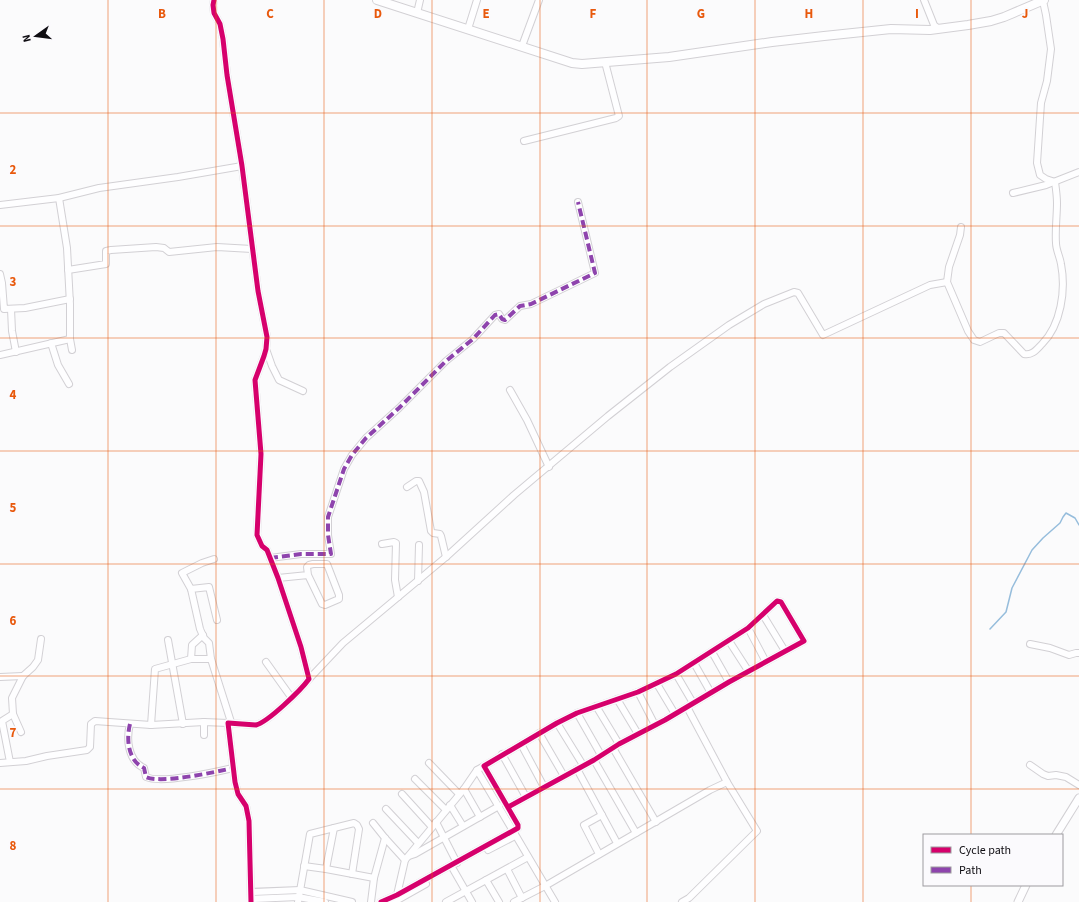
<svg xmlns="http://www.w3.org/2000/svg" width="1079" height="902" font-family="'Source Sans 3',sans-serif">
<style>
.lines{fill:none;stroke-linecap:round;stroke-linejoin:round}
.stream{stroke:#96bddc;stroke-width:1.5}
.minor-casing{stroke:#d2d0d4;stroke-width:8}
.tertiary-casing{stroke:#d2d0d4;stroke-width:9}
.secondary-casing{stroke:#d2d0d4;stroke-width:10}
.minor{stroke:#fefeff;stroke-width:6}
.tertiary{stroke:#fefeff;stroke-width:7}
.secondary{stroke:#fefeff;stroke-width:8}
.quiet{stroke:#8e44ad;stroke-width:4;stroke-dasharray:8 4;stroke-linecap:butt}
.cycleway-casing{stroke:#fbfafd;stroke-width:8}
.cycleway{stroke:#d6006c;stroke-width:5}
.grid{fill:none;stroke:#e8590c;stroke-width:1;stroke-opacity:0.55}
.grid-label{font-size:13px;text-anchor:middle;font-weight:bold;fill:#e8590c;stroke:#fbfafd;stroke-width:3.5;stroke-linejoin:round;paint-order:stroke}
</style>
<rect width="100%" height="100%" fill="#fbfbfc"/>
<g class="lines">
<polyline class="stream" points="990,629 1006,612 1012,588 1032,550 1043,538 1060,523 1063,517 1066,513 1075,518 1079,525"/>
<g class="minor-casing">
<g id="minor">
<path d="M214 0 213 5 214 13 220 24 223 39 227 75 242 166 258 291 267 337 266 349 264 356 255 380 261 454 257 535 262 546 267 550 278 578 301 647 309 679C301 690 268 722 256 725L228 723 235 782 238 794 246 806 249 821 251 902"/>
<polyline points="924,0 934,25 939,29"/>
<polyline points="1043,1 1046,15 1051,49 1047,81 1041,103 1037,163 1040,175 1046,179 1055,182"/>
<polyline points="417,13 420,0"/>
<polyline points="468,29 477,0"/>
<polyline points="522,46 539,0"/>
<polyline points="524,141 616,118 619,116 605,62"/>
<polyline points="1013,193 1046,185 1079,172"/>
<polyline points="59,198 67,248 70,304 70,339 72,350"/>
<polyline points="0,205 59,198 99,188 178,177 242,166"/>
<path d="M961 227 960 235 949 267 947 282 968 331 974 340 980 342 999 333H1004L1024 354C1032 356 1037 349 1042 344 1061 325 1066 290 1061 264 1060 257 1056 250 1056 243 1055 230 1057 216 1057 203 1057 196 1056 189 1055 182"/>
<polyline points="68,270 106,264 106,251 111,250 156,247 164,248 169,252 217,247 252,249"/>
<polyline points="0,274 2,283 4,309 25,308 70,299"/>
<polyline points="11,309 12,331 16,352"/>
<polyline points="51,343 58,365 69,384"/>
<polyline points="266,349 272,366 279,380 303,391"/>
<polyline points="0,355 70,339"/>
<polyline points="510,390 527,420 549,467"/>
<polyline points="407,487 416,481 419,481 424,492 431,531 433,533 440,534 441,536 446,557"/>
<polyline points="382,544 394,542 396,543 395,580 398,597"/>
<polyline points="270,558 301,554 331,554 328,535 328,517 344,469 352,455 366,438 399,408 446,361 473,339 495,315 499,314 502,319 505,320 520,306 531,304 595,273 578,202"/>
<polyline points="278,578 308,575 322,604 325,605 339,599 339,595 327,564 313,564 309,565 307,567 308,575"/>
<polyline points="418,581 419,545"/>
<polyline points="191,589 209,587 217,620"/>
<polyline points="763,615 785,651"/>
<polyline points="748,628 766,662"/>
<polyline points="168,640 183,724"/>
<polyline points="729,641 749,672"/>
<polyline points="1030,644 1050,648 1069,655 1076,653 1079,653"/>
<polyline points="712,652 729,682"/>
<polyline points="191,659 192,645 203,635"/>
<polyline points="211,659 209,643 204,638 200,629 191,589 182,573 202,563 214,559"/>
<polyline points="266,662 291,697"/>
<polyline points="694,663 711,693"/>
<polyline points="676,674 693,703"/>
<polyline points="0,677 23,676"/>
<polyline points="309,679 343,643 446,557 514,495 608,416 670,367 729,325 764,304 794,292 798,293 823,335 930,285 947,282"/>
<polyline points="657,684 675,714"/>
<polyline points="638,692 655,725"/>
<polyline points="617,699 638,734"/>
<polyline points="596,706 619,744"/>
<polyline points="577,713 601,755"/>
<polyline points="557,723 583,765"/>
<path d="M130 724C126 739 128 761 144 768L146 777C161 784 216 772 233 768"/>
<polyline points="151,725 155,669 191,659 211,659 231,722"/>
<polyline points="21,732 13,714 12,698 23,676 33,667 38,660 41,639"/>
<polyline points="539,733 564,776"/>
<polyline points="204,735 204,722"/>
<polyline points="521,744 544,787"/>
<polyline points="613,748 656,822"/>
<polyline points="502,754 526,797"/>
<polyline points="594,760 636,833"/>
<polyline points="10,762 2,721 13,714"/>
<polyline points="0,763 26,761 47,756 87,750 90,747 91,724 95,721 151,725 204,722 228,723"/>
<polyline points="429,763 459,794"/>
<polyline points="1030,765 1043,774 1048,776 1056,775 1066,777 1079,785"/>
<polyline points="577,769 617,843"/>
<polyline points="477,770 555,902"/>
<polyline points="415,779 446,810"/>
<polyline points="464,789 480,817"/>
<polyline points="402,794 432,827"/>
<polyline points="450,805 463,826"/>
<polyline points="386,809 418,843"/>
<polyline points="436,822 457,863"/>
<polyline points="373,823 385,838 405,860"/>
<polyline points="488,850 515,836"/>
<polyline points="599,854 584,825 602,815"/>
<polyline points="409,856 415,854 499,806"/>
<polyline points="304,866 326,869 374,878"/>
<polyline points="326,869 334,828"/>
<polyline points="453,869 472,902"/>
<polyline points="507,869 522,898"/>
<polyline points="486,880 499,902"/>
<polyline points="251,892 300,890 352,902"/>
<polyline points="397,895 405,860 464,789 477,770 484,766"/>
<polyline points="251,899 298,897 325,902"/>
<polyline points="298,902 310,834 354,823 357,825 359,829 352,874"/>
<polyline points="371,902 374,878 385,838"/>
<polyline points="381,902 397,895 518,828 518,825 484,766 557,723 577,713 638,692 676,674 748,628 777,601 781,602 804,641 729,682 665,720 619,744 594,760 508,807"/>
<polyline points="394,902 426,884"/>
<polyline points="446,902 528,857"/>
<polyline points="514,902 545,886 710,790 727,782"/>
<polyline points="682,902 689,898 757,831 727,782 687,707"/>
</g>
</g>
<g class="tertiary-casing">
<g id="tertiary">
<polyline points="1056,835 1079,798"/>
<polyline points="1018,902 1026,885"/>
</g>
</g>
<g class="secondary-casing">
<polyline id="secondary" points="377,0 572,63 582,64 669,57 772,42 824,36 891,29 930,30 968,25 991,21 1004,17 1044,0"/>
</g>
<use href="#minor" class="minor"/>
<use href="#tertiary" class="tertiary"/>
<use href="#secondary" class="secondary"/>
<g class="quiet">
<polyline points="270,558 301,554 331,554 328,535 328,517 344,469 352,455 366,438 399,408 446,361 473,339 495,315 499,314 502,319 505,320 520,306 531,304 595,273 578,202"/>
<path d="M130 724C126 739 128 761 144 768L146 777C161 784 216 772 233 768"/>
</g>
<g class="cycleway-casing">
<g id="cycleway">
<path d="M214 0 213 5 214 13 220 24 223 39 227 75 242 166 258 291 267 337 266 349 264 356 255 380 261 454 257 535 262 546 267 550 278 578 301 647 309 679C301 690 268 722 256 725L228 723 235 782 238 794 246 806 249 821 251 902"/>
<polyline points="381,902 397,895 518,828 518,825 484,766 557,723 577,713 638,692 676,674 748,628 777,601 781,602 804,641 729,682 665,720 619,744 594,760 508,807"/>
</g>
</g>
<use href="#cycleway" class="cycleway"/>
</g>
<path class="grid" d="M108 0V902M216 0V902M324 0V902M432 0V902M540 0V902M647 0V902M755 0V902M863 0V902M971 0V835M0 113H1079M0 226H1079M0 338H1079M0 451H1079M0 564H1079M0 676H1079M0 789H1079M971 885V902"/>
<g class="grid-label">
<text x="162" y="18">B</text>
<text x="270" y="18">C</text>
<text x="378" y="18">D</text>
<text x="486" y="18">E</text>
<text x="593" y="18">F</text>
<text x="701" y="18">G</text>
<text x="809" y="18">H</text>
<text x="917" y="18">I</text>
<text x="1025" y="18">J</text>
<text x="13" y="174">2</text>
<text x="13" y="286">3</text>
<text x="13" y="399">4</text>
<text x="13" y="512">5</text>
<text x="13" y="625">6</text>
<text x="13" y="737">7</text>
<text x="13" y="850">8</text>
</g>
<rect x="923" y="834" width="140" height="52" fill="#fbfafd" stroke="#9d9b9f"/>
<rect x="931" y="847" width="20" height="6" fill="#d6006c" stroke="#9d9b9f"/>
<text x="959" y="854" font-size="12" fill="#0f0d12">Cycle path</text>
<rect x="931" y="867" width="20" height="6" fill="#8e44ad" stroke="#9d9b9f"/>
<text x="959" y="874" font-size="12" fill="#0f0d12">Path</text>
<g transform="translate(36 36) rotate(256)" stroke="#fbfafd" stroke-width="3" paint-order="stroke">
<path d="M0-3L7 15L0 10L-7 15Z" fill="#0f0d12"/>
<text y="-6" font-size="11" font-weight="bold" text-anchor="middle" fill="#0f0d12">N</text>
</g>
</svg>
